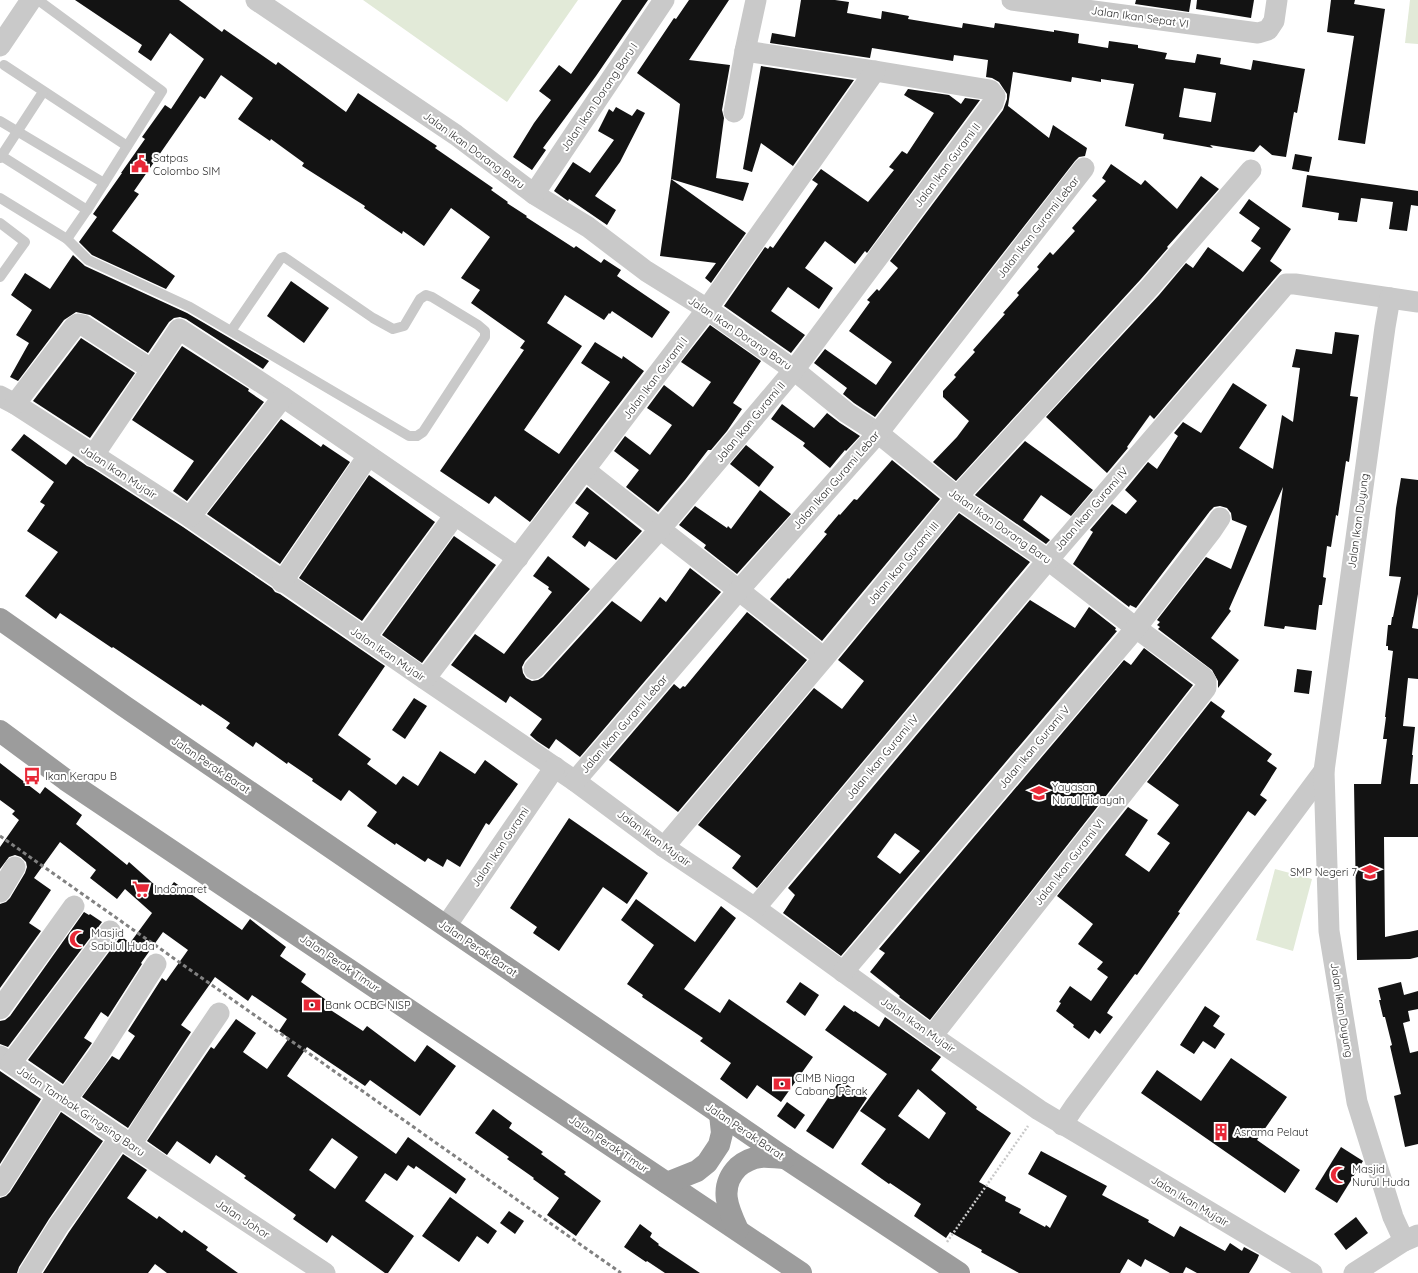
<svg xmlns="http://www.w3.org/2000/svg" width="1418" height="1273" font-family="Quicksand,sans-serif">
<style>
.green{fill:#e2ead8}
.building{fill:#131313;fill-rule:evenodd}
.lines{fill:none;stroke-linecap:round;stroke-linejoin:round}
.path{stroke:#c9c9c9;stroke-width:2.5;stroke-dasharray:2 2;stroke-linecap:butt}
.service{stroke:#c9c9c9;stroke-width:10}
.minor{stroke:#c9c9c9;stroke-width:21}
.trunk{stroke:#9c9c9c;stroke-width:22}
.rail{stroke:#818181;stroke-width:3;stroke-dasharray:4 3;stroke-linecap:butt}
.labels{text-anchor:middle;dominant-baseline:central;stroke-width:4;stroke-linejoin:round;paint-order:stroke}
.street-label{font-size:11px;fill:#2c2c2c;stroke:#fff}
.poi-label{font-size:11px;fill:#2c2c2c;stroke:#fff;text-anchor:start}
</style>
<rect width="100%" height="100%" fill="#fff"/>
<g class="green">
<polygon points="363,0 578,0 507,102"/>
<polygon points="1410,0 1418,0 1418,44 1405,43"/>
<polygon points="1275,869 1312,879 1293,951 1256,940"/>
</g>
<g class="building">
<polygon points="75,0 179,0 222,32 224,29 276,65 278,62 346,112 358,93 437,146 435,148 493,188 491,190 508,202 507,203 527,216 526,217 574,248 576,246 601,263 604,259 621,270 617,276 670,312 652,338 612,311 610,314 609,313 604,320 565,295 547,323 582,346 524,430 559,454 610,382 581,363 595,342 622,359 623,356 644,371 530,522 495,496 489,504 440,471 524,350 520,348 525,341 471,303 480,290 461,278 490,237 451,208 424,246 403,231 402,234 364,208 365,206 302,166 304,163 271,139 270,141 238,119 253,98 221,75 205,99 200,96 134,191 139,194 112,231 175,276 166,289 92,255 79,242 97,217 93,214 122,173 121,173 145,139 142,137 165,105 171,109 204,59 170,33 151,61 138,52 142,45"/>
<polygon points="622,0 648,0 596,76 543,148 546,150 532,170 513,157 534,123 551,100 539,91 559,65 571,74"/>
<polygon points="689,0 729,0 689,60 730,65 722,110 724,118 716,178 749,183 743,201 671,179 680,104 637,73 674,18 676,19"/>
<path d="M801 0H835L849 2 847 13 881 19 882 11 909 16 908 19 962 28 963 23 994 28 995 23 1054 32V30L1079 34 1078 43 1108 48 1109 41 1138 45V48L1167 53 1165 59 1195 63 1197 54 1221 58 1220 64 1251 70 1253 60 1305 69 1297 113 1294 112 1286 157 1272 155 1260 145 1254 152 1210 145 1213 148 1163 139 1164 134 1125 126 1134 84 1101 79V82L1072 77 1071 82 1013 72 1008 106 1049 138 1053 125 1087 148 1085 156 1079 157 1075 161 875 417 854 403 843 394 847 388 814 363 825 349 876 385 892 362 849 331 870 302 867 300 877 289 879 291 898 268 890 261 1003 110 1007 99V94L999 82 992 78 986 77 988 60 954 55 953 61 872 48 870 58 770 43 772 33 795 37ZM1184 88 1216 93 1211 122 1179 117Z"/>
<polygon points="1136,0 1191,0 1189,12 1135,4"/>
<polygon points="1197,0 1254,0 1251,18 1196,9"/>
<polygon points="1331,0 1355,0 1354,4 1385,9 1365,144 1338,140 1354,36 1327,32"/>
<polygon points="761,66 854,80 793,166 761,143 752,172 743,169"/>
<polygon points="908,89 949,95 961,104 965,98 980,100 867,253 865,251 855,264 825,241 805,268 833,288 819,309 788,287 771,311 805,335 791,353 724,306 765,247 768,249 770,246 773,248 818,184 812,180 821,169 868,202 894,170 889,167 902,151 907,154 934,113 904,95"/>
<polygon points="616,107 632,116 637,109 645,113 620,162 595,196 616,210 607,225 569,199 568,201 554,191 573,162 590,173 614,140 598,131 609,109 613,112"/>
<polygon points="1295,154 1312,157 1309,172 1292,169"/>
<polygon points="1111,164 1141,185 1145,180 1177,209 1201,176 1219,189 1167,247 1168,248 1141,279 956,481 933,462 957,437 969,421 943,397 943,391 956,377 954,375 975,352 973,350 1005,314 1003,313 1019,295 1017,293 1039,269 1037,267 1050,252 1053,255 1075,231 1072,228 1097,200 1092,196 1106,181 1102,178"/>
<polygon points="1307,175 1418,191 1418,206 1411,205 1407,231 1389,229 1393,202 1361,198 1357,222 1338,220 1339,213 1302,207"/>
<polygon points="671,179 746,233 711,283 705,278 716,263 660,256"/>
<polygon points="1249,199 1291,229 1270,261 1282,270 1154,419 1150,415 1127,447 1128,448 1107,473 1046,417 1159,295 1186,263 1193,268 1208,247 1243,272 1261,248 1251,241 1260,228 1239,213"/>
<polygon points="73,255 85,266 187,313 269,361 263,369 186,319 180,317 174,318 169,322 148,353 90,315 76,312 64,320 18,381 10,377 29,343 16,335 32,310 11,295 25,273 50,289"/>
<polygon points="291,281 329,308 304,343 267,316"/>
<polygon points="710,325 761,361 733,403 742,409 727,431 711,450 708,450 685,480 658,512 626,487 639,470 614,451 625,436 650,455 672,425 647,408 664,385 693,407 711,382 681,362"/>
<polygon points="1335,332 1359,335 1350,396 1358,397 1349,462 1346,461 1338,516 1336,515 1331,547 1327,546 1323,577 1326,578 1322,605 1319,605 1316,630 1285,626 1284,629 1264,626 1283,487 1229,609 1231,611 1211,638 1239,660 1218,688 1218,681 1212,670 1158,629 1160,627 1157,625 1160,622 1157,620 1206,557 1231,569 1247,526 1232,520 1231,513 1227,508 1220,506 1214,507 1210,511 1136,608 1130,605 1129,607 1073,564 1093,532 1090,530 1112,504 1126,514 1137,501 1125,490 1148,462 1157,469 1178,436 1174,433 1183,422 1201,433 1233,383 1267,405 1239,448 1273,469 1282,415 1293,422 1300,368 1292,367 1296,349 1332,354"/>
<polygon points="81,338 135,373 90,438 33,401"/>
<polygon points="182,346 249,389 248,391 264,402 187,501 173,491 194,461 132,420"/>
<polygon points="782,404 814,428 827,413 840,423 860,436 846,451 845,450 830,468 803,446 805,443 771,419"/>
<polygon points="281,419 321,447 323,444 350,462 280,564 207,514"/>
<polygon points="24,434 66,465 73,456 87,466 92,468 183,527 272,588 275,592 280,594 385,666 338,735 371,759 367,764 396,785 403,776 418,786 440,751 475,774 485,760 518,784 489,825 486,823 460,867 447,859 443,867 428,858 425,862 396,843 395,845 367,826 377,812 349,790 341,801 312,781 313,779 288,762 287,764 256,742 253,747 226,728 230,723 202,704 201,706 113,647 112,648 60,613 56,619 25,596 58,552 27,531 45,505 40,502 54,482 11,450"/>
<polygon points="1025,441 1093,490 1071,516 1041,495 1023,520 1050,540 1046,544 975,495"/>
<polygon points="746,445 774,467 759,487 730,464"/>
<polygon points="892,460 940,499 822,641 770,599 788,578 789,579 827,534 824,532 839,514 840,515 854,499 857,500"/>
<polygon points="369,475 435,522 362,621 299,578"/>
<polygon points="1401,478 1418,480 1418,594 1412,628 1418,629 1418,679 1408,678 1403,726 1415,727 1412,755 1413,755 1410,784 1418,784 1418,837 1384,837 1385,937 1418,930 1418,957 1410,959 1357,960 1354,784 1381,784 1387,739 1383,739 1386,717 1385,717 1393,651 1388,650 1388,646 1386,646 1388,625 1391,625 1392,617 1393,617 1401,577 1389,576 1396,508"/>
<polygon points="587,487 642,531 616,560 589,541 585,547 572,537 589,513 575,503"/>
<polygon points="760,490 791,514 737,574 704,548 706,545 679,525 695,506 727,528 728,526 731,529"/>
<polygon points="959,513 1030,562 757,888 732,868 741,856 698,825 814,688 842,709 864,681 838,660"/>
<polygon points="454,536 496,565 422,663 382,635"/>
<polygon points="548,556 590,589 525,661 522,667 523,673 526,678 532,681 538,680 543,677 612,601 641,622 660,597 666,602 690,568 721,592 580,757 556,739 549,749 537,741 530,735 542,719 510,696 506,703 451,665 475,634 504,654 552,592 548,589 549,587 533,576"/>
<path d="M1030 600 1075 628 1089 607 1116 628 1115 630 1117 631 841 956 783 913 795 895 788 888ZM895 833 920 851 900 874 877 857Z"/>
<polygon points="747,612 807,660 678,812 609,760 674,684 680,689 683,686 685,687"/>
<polygon points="1144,648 1193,685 930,1020 899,997 900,996 870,972 885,953 879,949 1124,660 1131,665"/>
<polygon points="1297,669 1312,671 1309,694 1294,692"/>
<polygon points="414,698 427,706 405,739 392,730"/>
<polygon points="1211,701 1225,711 1221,717 1272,754 1267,761 1277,768 1260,795 1267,800 1255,816 1248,811 1178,912 1180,913 1137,975 1135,974 1110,1008 1107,1013 1113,1017 1100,1034 1095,1030 1089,1039 1073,1027 1074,1025 1056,1011 1061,1003 1059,1002 1070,986 1091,1001 1108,977 1097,969 1103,962 1078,944 1093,924 1057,896 1128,807 1148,820 1125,855 1149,872 1170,843 1157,834 1179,805 1147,782"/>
<path d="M0 763 40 794 45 787 82 815 76 824 127 865 129 862 165 894 174 882 242 930 250 919 264 930 286 947 280 956 306 974 301 982 332 1004 329 1009 363 1031 367 1026 415 1062 427 1045 456 1066 420 1116 370 1080 365 1086 307 1047 287 1076 396 1154 408 1137 466 1179 456 1194 416 1166 414 1169 408 1165 397 1181 385 1173 365 1201 414 1236 388 1273H385L332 1235 327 1243 293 1219 296 1215 244 1178 246 1176 216 1155 210 1164 177 1141 167 1155 147 1141 211 1047 214 1049 236 1019 256 1033 243 1052 267 1069 289 1038 279 1031 287 1019 252 995 248 1001 215 977 181 1025 191 1032 128 1128 82 1097 112 1056 119 1060 135 1036 128 1031 162 978 166 981 188 950 163 932 141 963 142 964 108 1017 101 1012 84 1038 92 1043 63 1084 28 1060 121 936 130 943 152 913 125 889 117 899 90 878 96 870 60 842 34 878 51 890 29 923 41 931 0 988V904L6 902 10 898 25 873 27 867 26 862 21 857 15 855 9 857 0 869V847L19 820 12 814 15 811 0 800ZM332 1138 358 1157 335 1189 309 1170Z"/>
<polygon points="569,818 648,873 627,904 603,887 559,951 533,933 537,927 510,908"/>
<polygon points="636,899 695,942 721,906 736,918 684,989 720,1013 729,999 813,1057 781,1102 757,1085 747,1099 720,1079 731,1063 700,1041 703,1038 642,997 643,995 627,984 654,945 621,920"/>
<polygon points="84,912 89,915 90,914 102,922 8,1047 0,1044 0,1021 5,1020 10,1016"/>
<polygon points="800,982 819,995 805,1016 786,1002"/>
<polygon points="1401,982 1404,995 1418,991 1418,1009 1408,1011 1410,1021 1403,1023 1410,1053 1418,1051 1418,1144 1405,1147 1394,1096 1401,1094 1390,1046 1392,1045 1385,1017 1383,1017 1379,1000 1381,1000 1378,988"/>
<path d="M844 1005 854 1012 855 1011 879 1027 885 1017 941 1057 931 1070 977 1107 976 1109 1011 1133 979 1182 1006 1197 1005 1201 1021 1209 1019 1213 1045 1227 1046 1225 1050 1228 1067 1196 1028 1174 1041 1151 1107 1186 1102 1195 1149 1220 1148 1222 1174 1237 1180 1226 1225 1251 1230 1243 1242 1251 1244 1247 1259 1255 1257 1260 1249 1273H1197L1186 1267 1183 1273H1170L1145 1259 1141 1267 1128 1259 1120 1273H1019L981 1252 982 1250 950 1232 946 1238 914 1216 921 1204 890 1183 889 1184 861 1164 886 1129 860 1111 887 1074 825 1030ZM918 1089 946 1113 929 1139 898 1116Z"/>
<polygon points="1205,1006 1220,1016 1213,1026 1225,1034 1215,1049 1203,1041 1194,1054 1180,1045"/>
<polygon points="1231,1058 1287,1097 1257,1140 1300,1170 1285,1193 1141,1093 1157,1070 1201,1101"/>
<polygon points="0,1071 41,1099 0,1164"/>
<polygon points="840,1080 867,1098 833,1149 806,1131"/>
<polygon points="787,1102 805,1115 795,1129 777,1116"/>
<polygon points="493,1109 512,1123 509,1128 543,1152 541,1154 566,1172 564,1174 601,1201 576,1236 547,1215 559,1198 533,1179 534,1178 507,1159 509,1157 475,1133"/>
<polygon points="61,1112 103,1141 49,1219 19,1267 17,1273 0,1273 0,1198 6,1196 10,1192"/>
<polygon points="1341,1147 1363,1161 1337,1203 1315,1189"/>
<polygon points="123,1154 147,1170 127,1198 157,1219 159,1216 182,1233 184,1230 208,1247 206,1250 238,1273 167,1273 155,1264 148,1273 43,1273 69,1232"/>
<polygon points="450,1197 497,1231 488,1244 477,1236 459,1262 422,1236"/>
<polygon points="509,1211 524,1221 515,1234 500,1223"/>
<polygon points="1356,1217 1368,1233 1346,1250 1334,1234"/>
<polygon points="640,1224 652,1233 650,1237 659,1244 658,1245 700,1273 665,1273 647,1261 646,1262 624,1247"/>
</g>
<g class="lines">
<polyline class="path" points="947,1242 1028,1126"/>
<g class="service">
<polyline points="38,0 162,91 87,210 67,239"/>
<polyline points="4,65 127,146"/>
<polyline points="0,121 104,183"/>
<polyline points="0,155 87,210"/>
<polyline points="0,158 43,92"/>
<polyline points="0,198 67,239 88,260 190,307 409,436 417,436 423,432 485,337 485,331 478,325 432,297 426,295 420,299 404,326 393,329 373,318 284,257 281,258 231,331"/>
<polyline points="0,223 25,242 0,277"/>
</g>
<g class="minor">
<polyline points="256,0 456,135 534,194 588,227 646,271 707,309 794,370 847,413 878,433 957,497 1048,560 1136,628 1203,677 1206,681 1206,688 932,1036"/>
<polyline points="1012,0 1258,33 1268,30 1274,21 1277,0"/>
<polyline points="0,46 31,0"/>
<polyline points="734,112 745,51 756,0"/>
<polyline points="534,194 664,0"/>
<polyline points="0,396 15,404 190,517 425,679 575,781 664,847 755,908 932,1036 1039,1110 1312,1273"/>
<polyline points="15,404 74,327 78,324 83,325 151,369"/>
<polyline points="93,456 179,329 283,397 518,558"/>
<path d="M585 470C664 533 745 594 824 658"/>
<polyline points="190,517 283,397"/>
<polyline points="282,582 368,456"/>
<polyline points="365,638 455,515"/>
<polyline points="534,669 660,529 794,370 993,103 995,96 990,90 875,71 745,51"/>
<polyline points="425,679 707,309 875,71"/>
<polyline points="575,781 739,590 878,433 1084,168"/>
<polyline points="664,847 824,658 957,497 1150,287 1251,170"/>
<polyline points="0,892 15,867"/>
<polyline points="755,908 1048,560 1286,284 1295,284 1390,298"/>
<polyline points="446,926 555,767"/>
<polyline points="843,972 1136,628 1212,530 1220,518"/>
<polyline points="0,1009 74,906"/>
<polyline points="0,1056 131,1145 325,1273"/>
<polyline points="11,1063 110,931"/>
<polyline points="65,1101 97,1057 156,964"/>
<polyline points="1062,1125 1074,1107 1324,771"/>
<polyline points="131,1145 153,1110 219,1013"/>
<polyline points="0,1186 58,1095"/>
<polyline points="1404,1241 1393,1217 1357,1102 1329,931 1324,771 1385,327 1390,298 1418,302"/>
<polyline points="29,1273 59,1225 70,1210 120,1137"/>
<polyline points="1354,1273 1404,1241 1418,1235"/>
</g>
<g class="trunk">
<polyline points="0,619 124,706 785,1158 959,1273"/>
<polyline points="0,731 66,780 801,1273"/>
<polyline points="667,1183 697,1171 707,1163 719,1145 722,1133 720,1114"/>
<path d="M738 1230C728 1209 718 1187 738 1167 744 1162 752 1158 760 1157 768 1156 777 1158 785 1158"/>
</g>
<polyline class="rail" points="0,836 621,1273"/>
</g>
<defs>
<g id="civic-bare" transform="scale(1.38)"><path d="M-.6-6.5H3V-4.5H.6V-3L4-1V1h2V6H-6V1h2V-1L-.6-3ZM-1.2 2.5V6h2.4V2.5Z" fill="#e82837" stroke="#fff" stroke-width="2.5" paint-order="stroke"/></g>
<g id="bus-bare" transform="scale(1.38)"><path d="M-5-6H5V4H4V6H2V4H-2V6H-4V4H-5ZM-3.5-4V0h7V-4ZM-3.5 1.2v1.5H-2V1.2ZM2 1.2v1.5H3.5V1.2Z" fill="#e82837" stroke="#fff" stroke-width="2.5" paint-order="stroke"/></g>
<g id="school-bare" transform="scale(1.38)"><path d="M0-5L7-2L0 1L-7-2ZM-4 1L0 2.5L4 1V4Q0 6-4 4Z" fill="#e82837" stroke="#fff" stroke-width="2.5" paint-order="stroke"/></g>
<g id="supermarket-bare" transform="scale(1.38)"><path d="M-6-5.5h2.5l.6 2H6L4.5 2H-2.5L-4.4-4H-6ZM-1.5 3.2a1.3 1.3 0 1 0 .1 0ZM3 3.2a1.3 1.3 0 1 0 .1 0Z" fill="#e82837" stroke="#fff" stroke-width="2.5" paint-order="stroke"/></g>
<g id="mosque-bare" transform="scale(1.38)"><path d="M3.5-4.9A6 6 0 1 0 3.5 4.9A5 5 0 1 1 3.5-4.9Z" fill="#e82837" stroke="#fff" stroke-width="2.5" paint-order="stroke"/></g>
<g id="bank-bare" transform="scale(1.38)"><path d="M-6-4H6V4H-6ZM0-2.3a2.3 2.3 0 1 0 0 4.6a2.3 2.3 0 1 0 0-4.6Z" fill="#e82837" stroke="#fff" stroke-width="2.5" paint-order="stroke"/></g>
<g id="building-bare" transform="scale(1.38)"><path d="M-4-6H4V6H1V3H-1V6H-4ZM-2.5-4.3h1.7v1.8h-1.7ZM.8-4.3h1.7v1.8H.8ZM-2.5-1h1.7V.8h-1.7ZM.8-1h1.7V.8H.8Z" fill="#e82837" stroke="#fff" stroke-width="2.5" paint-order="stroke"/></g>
</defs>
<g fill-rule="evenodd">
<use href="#civic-bare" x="140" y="164"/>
<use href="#bus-bare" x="32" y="776"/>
<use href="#school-bare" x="1039" y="793"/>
<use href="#school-bare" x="1370" y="872"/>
<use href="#supermarket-bare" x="141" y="889"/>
<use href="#mosque-bare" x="78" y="939"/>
<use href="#bank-bare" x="312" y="1005"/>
<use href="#bank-bare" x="782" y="1084"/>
<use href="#building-bare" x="1221" y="1132"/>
<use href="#mosque-bare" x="1339" y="1175"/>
</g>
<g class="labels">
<g class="street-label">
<text transform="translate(1140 17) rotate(8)">Jalan Ikan Sepat VI</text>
<text transform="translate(599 97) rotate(-56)">Jalan Ikan Dorang Baru I</text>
<text transform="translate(474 150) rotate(36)">Jalan Ikan Dorang Baru</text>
<text transform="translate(947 165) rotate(-53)">Jalan Ikan Gurami II</text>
<text transform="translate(1038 227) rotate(-52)">Jalan Ikan Gurami Lebar</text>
<text transform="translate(740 333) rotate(34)">Jalan Ikan Dorang Baru</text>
<text transform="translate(655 378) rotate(-53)">Jalan Ikan Gurami I</text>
<text transform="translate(750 422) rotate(-50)">Jalan Ikan Gurami II</text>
<text transform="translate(119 472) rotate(33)">Jalan Ikan Mujair</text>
<text transform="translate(836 480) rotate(-49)">Jalan Ikan Gurami Lebar</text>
<text transform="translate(1091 509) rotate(-49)">Jalan Ikan Gurami IV</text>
<text transform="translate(1358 521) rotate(-82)">Jalan Ikan Duyung</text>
<text transform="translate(1000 526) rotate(35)">Jalan Ikan Dorang Baru</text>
<text transform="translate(903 563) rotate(-50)">Jalan Ikan Gurami III</text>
<text transform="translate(388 654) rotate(34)">Jalan Ikan Mujair</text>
<text transform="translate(624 724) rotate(-49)">Jalan Ikan Gurami Lebar</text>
<text transform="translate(1034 747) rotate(-50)">Jalan Ikan Gurami V</text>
<text transform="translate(882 757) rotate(-50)">Jalan Ikan Gurami IV</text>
<text transform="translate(211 765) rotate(34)">Jalan Perak Barat</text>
<text transform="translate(654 838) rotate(36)">Jalan Ikan Mujair</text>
<text transform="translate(500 847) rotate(-56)">Jalan Ikan Gurami</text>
<text transform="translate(1069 862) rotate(-52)">Jalan Ikan Gurami VI</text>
<text transform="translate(478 948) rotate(34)">Jalan Perak Barat</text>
<text transform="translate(340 963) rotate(34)">Jalan Perak Timur</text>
<text transform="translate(1342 1010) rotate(81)">Jalan Ikan Duyung</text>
<text transform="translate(918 1025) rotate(35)">Jalan Ikan Mujair</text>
<text transform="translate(81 1111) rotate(34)">Jalan Tambak Gringsing Baru</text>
<text transform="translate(745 1131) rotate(34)">Jalan Perak Barat</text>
<text transform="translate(609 1144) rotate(34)">Jalan Perak Timur</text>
<text transform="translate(1190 1201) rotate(31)">Jalan Ikan Mujair</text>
<text transform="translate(243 1219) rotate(33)">Jalan Johor</text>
</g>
<g class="poi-label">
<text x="153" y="158">Satpas<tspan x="153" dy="13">Colombo SIM</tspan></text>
<text x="45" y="776">Ikan Kerapu B</text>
<text x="1052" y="787">Yayasan<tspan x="1052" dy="13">Nurul Hidayah</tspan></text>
<text x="1357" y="872" text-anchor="end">SMP Negeri 7</text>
<text x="154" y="889">Indomaret</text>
<text x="91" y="933">Masjid<tspan x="91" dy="13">Sabilul Huda</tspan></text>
<text x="325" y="1005">Bank OCBC NISP</text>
<text x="795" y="1078">CIMB Niaga<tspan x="795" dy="13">Cabang Perak</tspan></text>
<text x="1234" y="1132">Asrama Pelaut</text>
<text x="1352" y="1169">Masjid<tspan x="1352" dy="13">Nurul Huda</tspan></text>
</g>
</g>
</svg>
